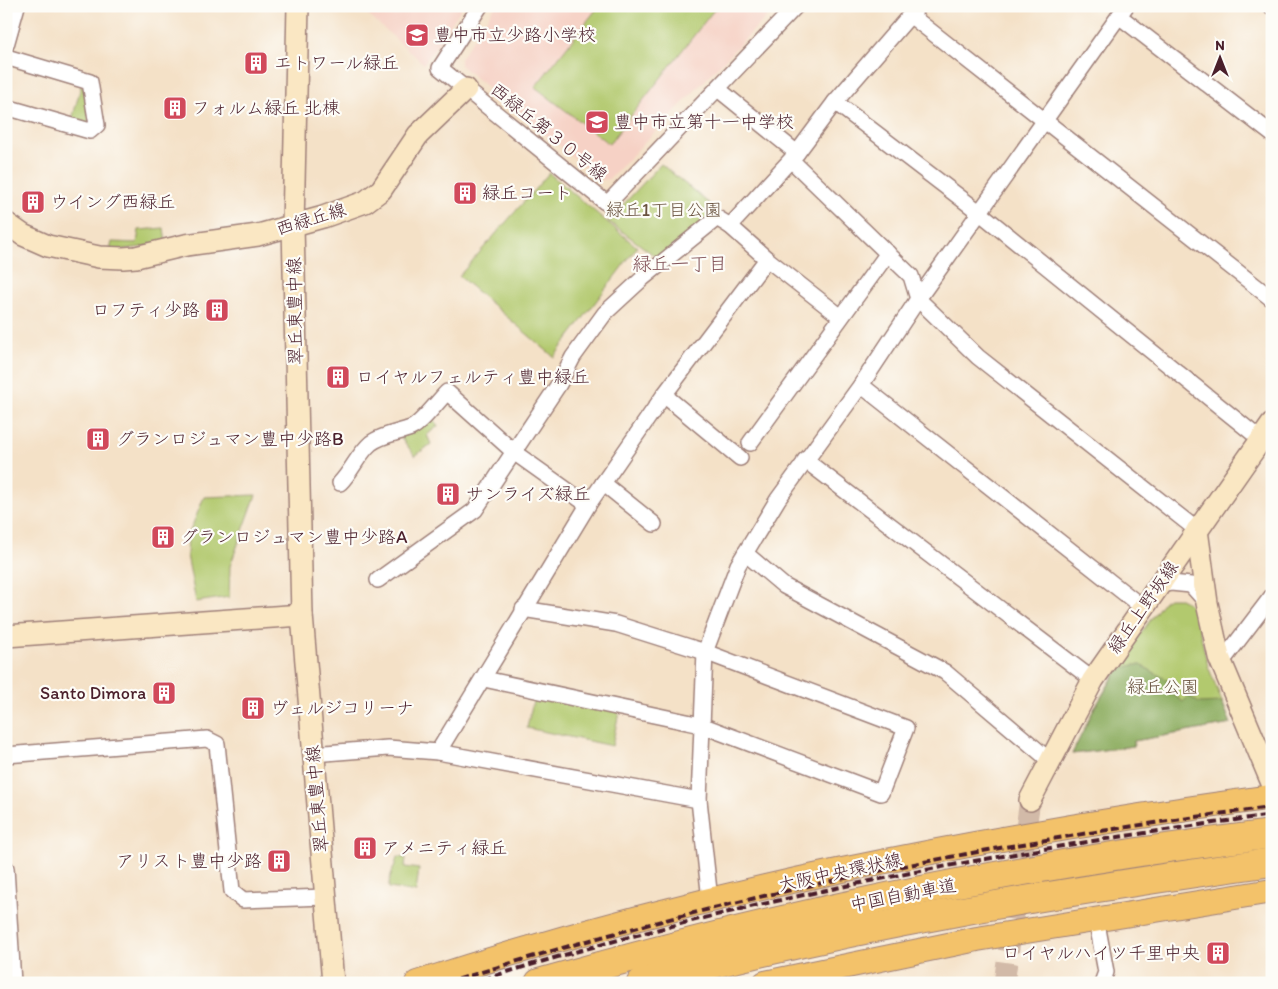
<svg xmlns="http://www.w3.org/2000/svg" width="1278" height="989" font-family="Itim,'Klee One',sans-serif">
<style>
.built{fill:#f6d1c5}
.green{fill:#b2c96e;stroke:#7e744c}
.forest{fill:#8dad61;stroke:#6c6646}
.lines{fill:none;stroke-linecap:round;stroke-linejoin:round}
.secondary-tunnel{stroke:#d2baa8;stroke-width:21;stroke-dasharray:21 11;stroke-linecap:butt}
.street-casing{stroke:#9f8079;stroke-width:18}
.secondary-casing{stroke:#9f8079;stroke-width:24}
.primary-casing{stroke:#9f8079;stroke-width:26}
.highway-casing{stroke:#9f8079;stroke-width:30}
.street{stroke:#fff;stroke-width:15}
.secondary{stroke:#fae7c3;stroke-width:21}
.primary{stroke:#f3c26a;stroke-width:24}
.highway{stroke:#f3c26a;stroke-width:28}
.rail{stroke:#4a1f2b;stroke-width:4;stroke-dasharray:8 4;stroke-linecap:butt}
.labels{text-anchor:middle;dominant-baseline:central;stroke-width:4.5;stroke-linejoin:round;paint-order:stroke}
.poi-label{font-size:18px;fill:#4a1f2b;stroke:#fdfcf7;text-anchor:start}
.street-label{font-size:18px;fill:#4a1f2b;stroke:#fdfcf7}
.park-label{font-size:18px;fill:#69523f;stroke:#fdfcf7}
.neighbourhood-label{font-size:19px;fill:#825258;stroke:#fdfcf7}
</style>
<rect width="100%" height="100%" fill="#fdfcf7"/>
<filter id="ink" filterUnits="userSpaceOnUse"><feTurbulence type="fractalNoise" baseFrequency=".02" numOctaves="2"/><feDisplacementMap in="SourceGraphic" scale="10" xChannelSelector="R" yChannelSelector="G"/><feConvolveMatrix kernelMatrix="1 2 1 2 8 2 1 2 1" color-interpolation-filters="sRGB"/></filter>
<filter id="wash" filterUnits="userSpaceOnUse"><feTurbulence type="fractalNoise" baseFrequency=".0096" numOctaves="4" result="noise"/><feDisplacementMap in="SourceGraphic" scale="20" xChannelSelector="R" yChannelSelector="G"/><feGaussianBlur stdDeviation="1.12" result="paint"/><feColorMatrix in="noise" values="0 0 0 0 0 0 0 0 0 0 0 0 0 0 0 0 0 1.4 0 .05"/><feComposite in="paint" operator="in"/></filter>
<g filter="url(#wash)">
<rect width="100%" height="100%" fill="#f4e1c7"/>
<g class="built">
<polygon points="358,6 463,6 424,64"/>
<polygon points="495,6 777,6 609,179 601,180 460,65 460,59"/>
</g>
<g class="green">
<polygon points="599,6 717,6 609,144 535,87"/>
<polygon points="81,86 84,87 90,126 72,120"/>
<polygon points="661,164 717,210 659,259 608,221"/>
<polygon points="549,173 637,247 554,357 459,276"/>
<polygon points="164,228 166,244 110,251 112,242 137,243 139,230"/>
<polygon points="432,418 438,426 427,435 431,444 415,456 400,436"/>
<polygon points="256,495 230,566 229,597 196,602 187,555 188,536 204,497"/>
<polygon points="1169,598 1178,598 1188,603 1195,611 1208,666 1231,724 1134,741 1134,746 1072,754 1094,709 1128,651 1164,601"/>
<polygon points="535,692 619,712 612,746 527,728"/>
<path d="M397 857 406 858 405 867 419 869 416 892 389 888C388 877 395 868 397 857Z"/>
</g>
<polygon class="forest" points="1133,665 1141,665 1171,682 1168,690 1183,702 1189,696 1199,703 1222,702 1231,724 1134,741 1134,746 1072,754 1094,709 1118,670"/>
</g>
<g filter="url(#ink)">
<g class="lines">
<polyline class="secondary-tunnel" points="1004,983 1030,800"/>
<g class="street-casing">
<g id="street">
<polyline points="480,6 440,68 605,202 611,200 796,6"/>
<polyline points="1271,6 1272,7"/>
<polyline points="910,15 1272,299"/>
<polyline points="1119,16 1272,134"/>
<polyline points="6,45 17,6"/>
<polyline points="6,57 90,82 97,125 90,131 6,107"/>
<polyline points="718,89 797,153"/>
<polyline points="835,102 979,212 1260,439"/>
<polyline points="791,160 911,276 918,299 978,357 1197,530"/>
<polyline points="730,226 767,259 841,317"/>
<polyline points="861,385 1142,607"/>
<polyline points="664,395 740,458"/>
<polyline points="750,443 888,253"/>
<polyline points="805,460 1093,680"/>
<path d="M340 483C352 471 358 454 371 443 383 434 398 433 411 428 421 424 439 400 447 392L515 453 588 505"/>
<polyline points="603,483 654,524"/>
<polyline points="745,553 784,586 945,672 1049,760"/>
<polyline points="378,580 475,510 559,384 573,357 605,313 643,278 717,218 730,226 797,153 835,102 918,6"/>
<polyline points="1159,585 1171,583 1191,585 1207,603"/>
<polyline points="1221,663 1272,596"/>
<polyline points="484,679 701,725 881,793 906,728 705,652 616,624 523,609"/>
<polyline points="438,752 588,505 664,395 767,259"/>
<polyline points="313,754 388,748 438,752 699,800"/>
<polyline points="6,755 207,739 217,744 232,891 243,900 325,897"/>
<polyline points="6,868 13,983"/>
<polyline points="710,900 699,800 705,652 738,565 778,499 861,385 918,299 1126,6"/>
<polyline points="1096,918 1106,972 1102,983"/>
</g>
</g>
<g class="secondary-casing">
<g id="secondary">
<polyline points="298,6 293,226 302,615 333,983"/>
<polyline points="6,223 23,235 48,246 99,257 123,258 136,257 186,245 258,235 323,217 365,202 381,190 418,135 466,89"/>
<polyline points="1197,530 1207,603 1219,657 1272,783"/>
<polyline points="6,636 302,615"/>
<polyline points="1030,800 1093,680 1272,424"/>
</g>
</g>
<g class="primary-casing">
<g id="primary">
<path d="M417 983C694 892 983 836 1272 797"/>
<polyline points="765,983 977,939 1272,891"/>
</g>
</g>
<g class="highway-casing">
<g id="highway">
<path d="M539 983C779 914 1024 864 1272 834"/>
<path d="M641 983C847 926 1060 892 1272 862"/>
</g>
</g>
<use href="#street" class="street"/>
<use href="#secondary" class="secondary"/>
<use href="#primary" class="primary"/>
<use href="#highway" class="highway"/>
<g class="rail">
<path d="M447 983C715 897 993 842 1272 807"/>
<path d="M472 983C732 900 1002 851 1272 815"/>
</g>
</g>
</g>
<defs>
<g id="school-square" transform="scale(1.25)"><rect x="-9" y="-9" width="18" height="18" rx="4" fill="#d1495b" stroke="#fdfcf7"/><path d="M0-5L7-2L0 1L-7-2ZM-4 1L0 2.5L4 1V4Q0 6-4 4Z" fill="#fff"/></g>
<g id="building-square" transform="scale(1.25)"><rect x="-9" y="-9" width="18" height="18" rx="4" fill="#d1495b" stroke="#fdfcf7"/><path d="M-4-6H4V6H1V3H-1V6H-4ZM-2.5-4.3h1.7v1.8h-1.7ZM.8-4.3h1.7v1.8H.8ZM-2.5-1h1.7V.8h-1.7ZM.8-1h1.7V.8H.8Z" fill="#fff"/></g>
</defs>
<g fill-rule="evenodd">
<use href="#school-square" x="417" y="35"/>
<use href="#building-square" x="256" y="63"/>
<use href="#building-square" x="175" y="108"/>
<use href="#school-square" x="597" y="122"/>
<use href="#building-square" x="465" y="193"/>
<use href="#building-square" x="33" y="202"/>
<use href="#building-square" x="217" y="310"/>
<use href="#building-square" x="338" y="377"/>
<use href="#building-square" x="98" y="439"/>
<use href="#building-square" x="448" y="494"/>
<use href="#building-square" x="163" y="537"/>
<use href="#building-square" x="164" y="693"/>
<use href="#building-square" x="253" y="708"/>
<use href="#building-square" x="365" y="848"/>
<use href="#building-square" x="279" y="861"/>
<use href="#building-square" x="1218" y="953"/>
</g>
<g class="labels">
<g class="poi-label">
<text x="434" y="35">豊中市立少路小学校</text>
<text x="274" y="63">エトワール緑丘</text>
<text x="192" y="108">フォルム緑丘 北棟</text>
<text x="614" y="122">豊中市立第十一中学校</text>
<text x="482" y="193">緑丘コート</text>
<text x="50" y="202">ウイング西緑丘</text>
<text x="200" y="310" text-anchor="end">ロフティ少路</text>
<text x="356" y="377">ロイヤルフェルティ豊中緑丘</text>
<text x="116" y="439">グランロジュマン豊中少路B</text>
<text x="466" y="494">サンライズ緑丘</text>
<text x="180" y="537">グランロジュマン豊中少路A</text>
<text x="146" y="693" text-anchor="end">Santo Dimora</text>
<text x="270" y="708">ヴェルジコリーナ</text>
<text x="382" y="848">アメニティ緑丘</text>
<text x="262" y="861" text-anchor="end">アリスト豊中少路</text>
<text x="1200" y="953" text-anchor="end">ロイヤルハイツ千里中央</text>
</g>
<g class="street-label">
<text transform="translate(549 132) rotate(39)">西緑丘第３０号線</text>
<text transform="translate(311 219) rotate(-17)">西緑丘線</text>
<text transform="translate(295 311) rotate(-91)">翠丘東豊中線</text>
<text transform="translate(1143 607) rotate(-55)">緑丘上野坂線</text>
<text transform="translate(317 799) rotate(-95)">翠丘東豊中線</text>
<text transform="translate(840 872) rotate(-12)">大阪中央環状線</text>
<text transform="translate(903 895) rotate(-11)">中国自動車道</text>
</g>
<g class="park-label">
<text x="664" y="210">緑丘1丁目公園</text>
<text x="1163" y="687">緑丘公園</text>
</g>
<g class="neighbourhood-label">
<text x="680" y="263">緑丘一丁目</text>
</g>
</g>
<rect width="1278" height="989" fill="none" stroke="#fdfcf7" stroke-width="25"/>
<g transform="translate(1220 58)" stroke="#fdfcf7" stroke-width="4" paint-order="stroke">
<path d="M0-4L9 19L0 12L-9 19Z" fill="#4a1f2b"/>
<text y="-8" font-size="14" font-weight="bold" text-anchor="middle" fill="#4a1f2b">N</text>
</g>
</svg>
